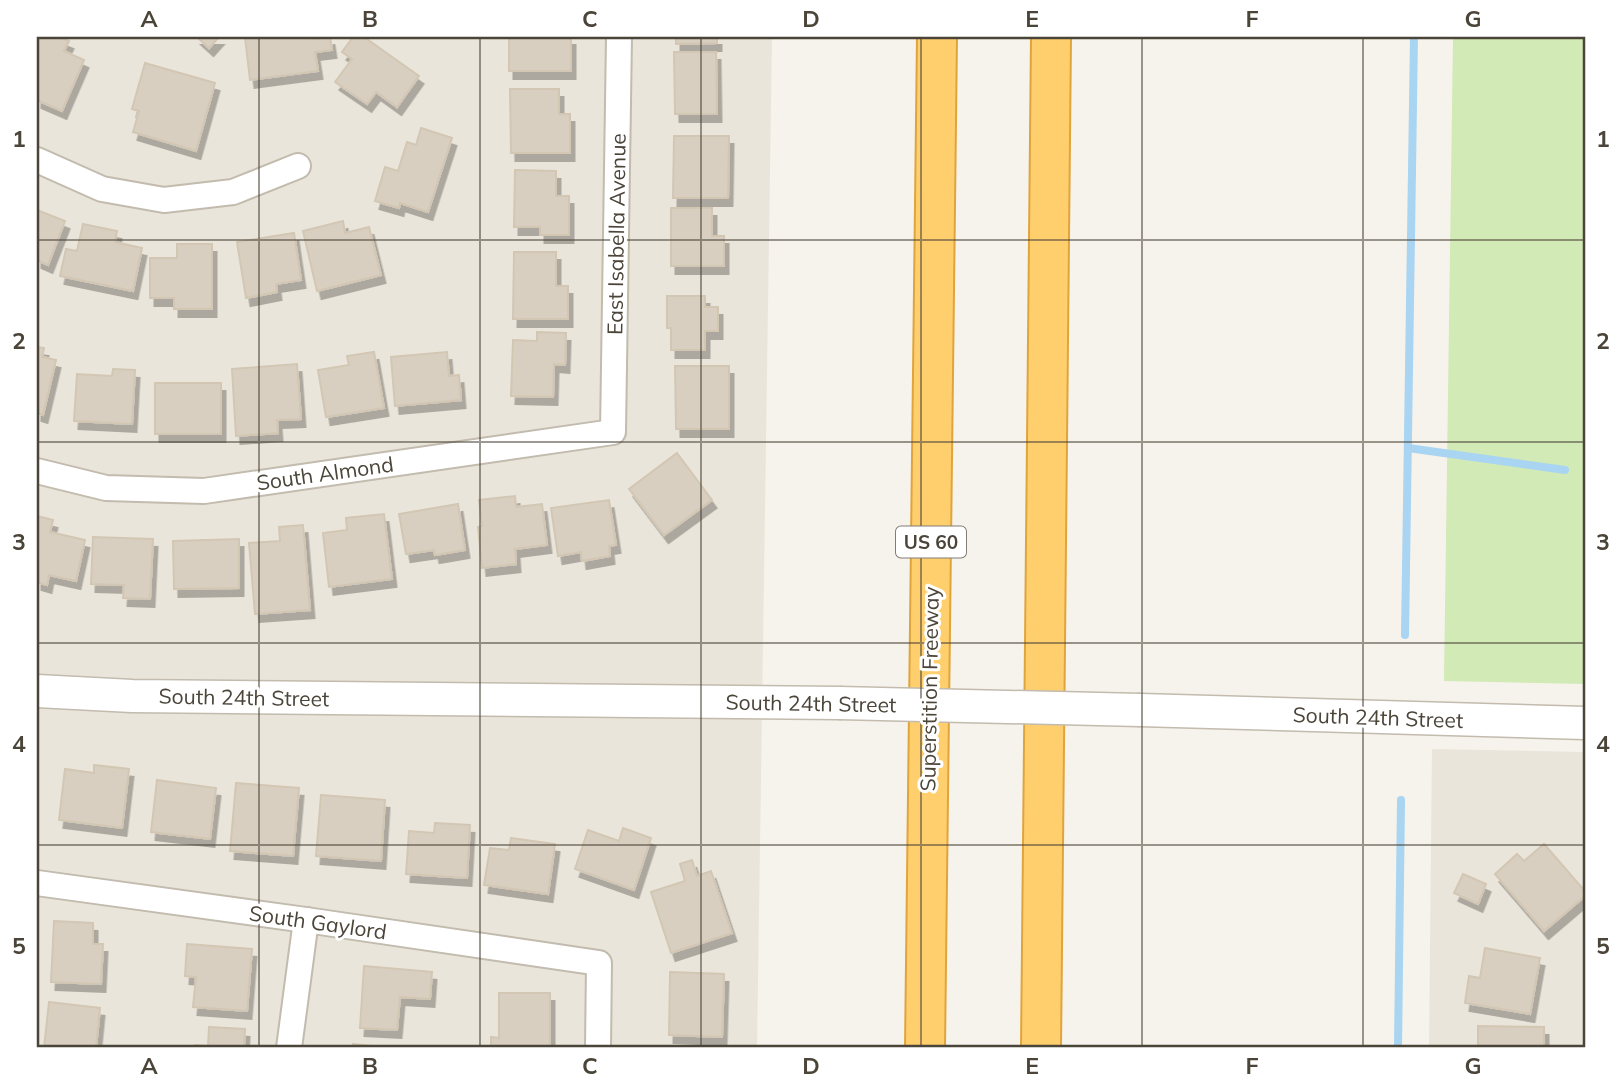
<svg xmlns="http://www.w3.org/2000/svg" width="1622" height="1085" font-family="Mulish,sans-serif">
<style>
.residential{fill:#eae5da}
.green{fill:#d2eab5}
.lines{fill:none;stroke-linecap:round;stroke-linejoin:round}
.stream{stroke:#a9d4f2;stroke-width:8}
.building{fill:#d8cfc1;stroke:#d3c7b4;stroke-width:2;filter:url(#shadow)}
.minor-casing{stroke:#c2bbae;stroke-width:28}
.tertiary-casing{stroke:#c2bbae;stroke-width:35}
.motorway-casing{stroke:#e0a43c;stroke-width:42}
.minor{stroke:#fff;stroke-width:24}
.tertiary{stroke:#fff;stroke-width:32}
.motorway{stroke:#ffcf6e;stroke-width:38}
.tertiary-bridge-casing{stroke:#c2bbae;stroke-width:35;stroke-linecap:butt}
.tertiary-bridge{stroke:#fff;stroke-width:32}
.grid{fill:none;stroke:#4b4439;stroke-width:2;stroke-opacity:0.55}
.labels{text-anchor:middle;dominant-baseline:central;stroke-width:6;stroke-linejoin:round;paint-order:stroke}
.shield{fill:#fff;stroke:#817c74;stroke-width:2}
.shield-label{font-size:19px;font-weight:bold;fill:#4b4439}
.street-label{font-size:21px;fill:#4b4439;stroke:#fff}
.neatline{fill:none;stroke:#4b4439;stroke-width:2.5}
.grid-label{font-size:23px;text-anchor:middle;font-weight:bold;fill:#4b4439}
</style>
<defs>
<filter id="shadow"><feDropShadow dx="4.5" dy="8" stdDeviation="0" flood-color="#0004"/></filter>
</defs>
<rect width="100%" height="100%" fill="#f6f3ec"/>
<!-- residential -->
<g class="residential">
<path d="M37,37H772L757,1048H37Z"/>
<path d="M1432,749L1585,752V1048H1429Z"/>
</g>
<!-- green -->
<path class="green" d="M1453,37H1585V684L1444,681Z"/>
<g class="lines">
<!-- stream -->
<g class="stream">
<path d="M1408,448L1565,470"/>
<path d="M1405,635L1414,37"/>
<path d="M1398,1048L1401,800"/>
</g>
</g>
<!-- building -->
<g class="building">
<path d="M38,37H59L69,41L64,51L84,60L62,111L37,100Z"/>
<path d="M197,37H219L209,48Z"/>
<path d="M245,37H311L312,39L330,37L332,50L315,52L318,71L250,80Z"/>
<path d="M353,37H364L419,76L397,107L376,92L367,104L335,82L352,59L342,52Z"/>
<rect x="509" y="37" width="62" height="34"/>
<path d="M676,37H717V43L676,44Z"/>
<path d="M674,52H716L717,114H675Z"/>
<path d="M145,63L215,83L196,151L133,132L139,111L132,109Z"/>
<path d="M510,89H559V114H570V153H511Z"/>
<path d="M421,128L452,138L428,212L400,203L399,208L375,201L385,167L398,171L407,142L416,145Z"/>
<path d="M674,136H729L728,198H673Z"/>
<path d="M515,170L556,171V196H569V235H540V227H514Z"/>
<path d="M671,208H712V236H724V266H671Z"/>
<path d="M37,210L65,221L48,265L37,260Z"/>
<path d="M343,221L345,233L369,227L381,275L317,291L303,231Z"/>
<path d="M83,224L117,231L115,242L142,248L133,291L60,276L66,249L77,251Z"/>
<path d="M294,233L301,280L276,284L277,292L246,298L237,242Z"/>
<path d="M177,244H212V309H174V298H150V258H177Z"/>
<path d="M514,252H556V286H568V319H513Z"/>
<path d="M667,296H705V307H718V331H705V350H671V328H667Z"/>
<path d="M537,332L566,333L565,365L554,364L553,397L511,396L513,340L537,341Z"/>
<path d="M37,347L44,348L42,357L56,360L43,415L37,413Z"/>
<path d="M374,352L384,408L326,417L318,370L349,365L347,356Z"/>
<path d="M447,352L449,376L459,375L461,400L395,406L391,357Z"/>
<path d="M297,364L301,419L277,420L278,433L236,436L232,369Z"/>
<path d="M675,366H729V429H676Z"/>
<path d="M113,369L135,370L132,424L74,421L77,374L112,376Z"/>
<rect x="155" y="383" width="66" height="51"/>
<path d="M677,453L712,500L664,535L629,489Z"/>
<path d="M515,496L516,507L542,504L547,545L515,549L516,564L482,568L478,527L482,526L479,500Z"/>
<path d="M609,500L616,545L609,546L610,556L582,561L581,552L558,556L551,508Z"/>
<path d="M458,504L465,550L435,555L434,550L406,554L399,514Z"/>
<path d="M384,514L392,579L329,587L323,533L347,530L346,518Z"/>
<path d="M37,516L53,520L50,532L85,540L76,581L49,575L47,585L37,582Z"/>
<path d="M303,525L310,610L255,614L249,543L280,541L279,527Z"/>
<path d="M93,537L153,539L150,599L123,598L124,585L91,584Z"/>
<path d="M239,539V588L174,589L173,541Z"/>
<path d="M94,765L129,769L122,828L59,820L65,769L94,773Z"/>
<path d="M157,780L216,788L210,839L151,832Z"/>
<path d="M236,783L299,788L293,856L230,851Z"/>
<path d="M321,795L385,800L381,861L316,856Z"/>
<path d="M435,823L470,825L467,878L406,874L409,831L434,833Z"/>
<path d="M623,828L651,838L634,890L575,869L588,830L619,841Z"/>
<path d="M511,838L555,844L548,894L484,885L490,848L509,850Z"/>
<path d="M1544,844L1585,891V896L1544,931L1495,874L1517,854L1524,861Z"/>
<path d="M692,860L697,876L711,871L732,933L671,953L651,892L685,881L680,864Z"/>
<path d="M1463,874L1486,884L1478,904L1454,893Z"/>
<path d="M54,921L93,923V944H103L101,984L51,982Z"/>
<path d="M187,944L252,949L247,1011L193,1007L196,977L185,976Z"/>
<path d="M1485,948L1540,958L1530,1014L1465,1003L1469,976L1480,978Z"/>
<path d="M364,966L432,972L430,999L400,997L397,1030L360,1028Z"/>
<path d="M670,972L724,974L722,1037L669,1035Z"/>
<path d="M499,993H550V1048H491V1037L499,1038Z"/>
<path d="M49,1002L100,1008L96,1048H44Z"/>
<path d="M1478,1026L1544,1027V1048H1478Z"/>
<path d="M209,1027L245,1029L244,1048H195V1045L208,1046Z"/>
<path d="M353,1044L390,1048H353Z"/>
</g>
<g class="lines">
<defs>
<g id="minor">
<path d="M37,160L102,189L164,200L233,192L298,166"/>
<path d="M37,471L106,488L204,491L613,432L619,37"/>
<path d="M37,883L306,920L599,963L598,1048"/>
<path d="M289,1048L306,920"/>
</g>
<g id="tertiary">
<path d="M37,691L132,696L839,703"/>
<path d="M1140,710L1585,723"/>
</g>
<g id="motorway">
<path d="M925,1048L937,37"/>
<path d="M1041,1048L1051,37"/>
</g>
</defs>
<!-- minor casing -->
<use href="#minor" class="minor-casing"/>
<!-- tertiary casing -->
<use href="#tertiary" class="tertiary-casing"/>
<!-- motorway casing -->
<use href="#motorway" class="motorway-casing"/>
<!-- minor -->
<use href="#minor" class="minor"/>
<!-- tertiary -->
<use href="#tertiary" class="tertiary"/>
<!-- motorway -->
<use href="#motorway" class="motorway"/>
<defs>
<path id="tertiary-bridge" d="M839,703L1140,710"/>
</defs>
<!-- tertiary-bridge casing -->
<use href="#tertiary-bridge" class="tertiary-bridge-casing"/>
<!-- tertiary-bridge -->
<use href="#tertiary-bridge" class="tertiary-bridge"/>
</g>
<!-- grid -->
<path class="grid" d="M259,37V1048M480,37V1048M701,37V1048M921,37V1048M1142,37V1048M1363,37V1048M37,240H1585M37,442H1585M37,643H1585M37,845H1585"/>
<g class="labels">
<!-- shield labels -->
<rect class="shield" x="896" y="526.5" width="70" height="31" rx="5"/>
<g class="shield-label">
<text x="931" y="542">US 60</text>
</g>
<!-- street labels -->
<g class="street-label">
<text transform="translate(616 234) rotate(-89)">East Isabella Avenue</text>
<text transform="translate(325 473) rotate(-8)">South Almond</text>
<text transform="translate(929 689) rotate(-89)">Superstition Freeway</text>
<text transform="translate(244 697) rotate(1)">South 24th Street</text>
<text transform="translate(811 703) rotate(1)">South 24th Street</text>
<text transform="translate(1378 717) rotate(2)">South 24th Street</text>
<text transform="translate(318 922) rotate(8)">South Gaylord</text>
</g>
</g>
<!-- border -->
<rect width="1622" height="1085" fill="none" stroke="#ffffff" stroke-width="77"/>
<rect x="38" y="38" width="1546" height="1008" class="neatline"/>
<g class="grid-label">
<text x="149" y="27">A</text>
<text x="370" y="27">B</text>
<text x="590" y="27">C</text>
<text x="811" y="27">D</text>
<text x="1032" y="27">E</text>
<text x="1252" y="27">F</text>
<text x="1473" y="27">G</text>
<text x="19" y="147">1</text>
<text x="1603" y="147">1</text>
<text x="19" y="349">2</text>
<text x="1603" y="349">2</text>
<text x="19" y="550">3</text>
<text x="1603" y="550">3</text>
<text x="19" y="752">4</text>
<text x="1603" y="752">4</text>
<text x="19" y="954">5</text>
<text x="1603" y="954">5</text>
<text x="149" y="1074">A</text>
<text x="370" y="1074">B</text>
<text x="590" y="1074">C</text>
<text x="811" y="1074">D</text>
<text x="1032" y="1074">E</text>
<text x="1252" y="1074">F</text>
<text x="1473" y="1074">G</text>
</g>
</svg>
